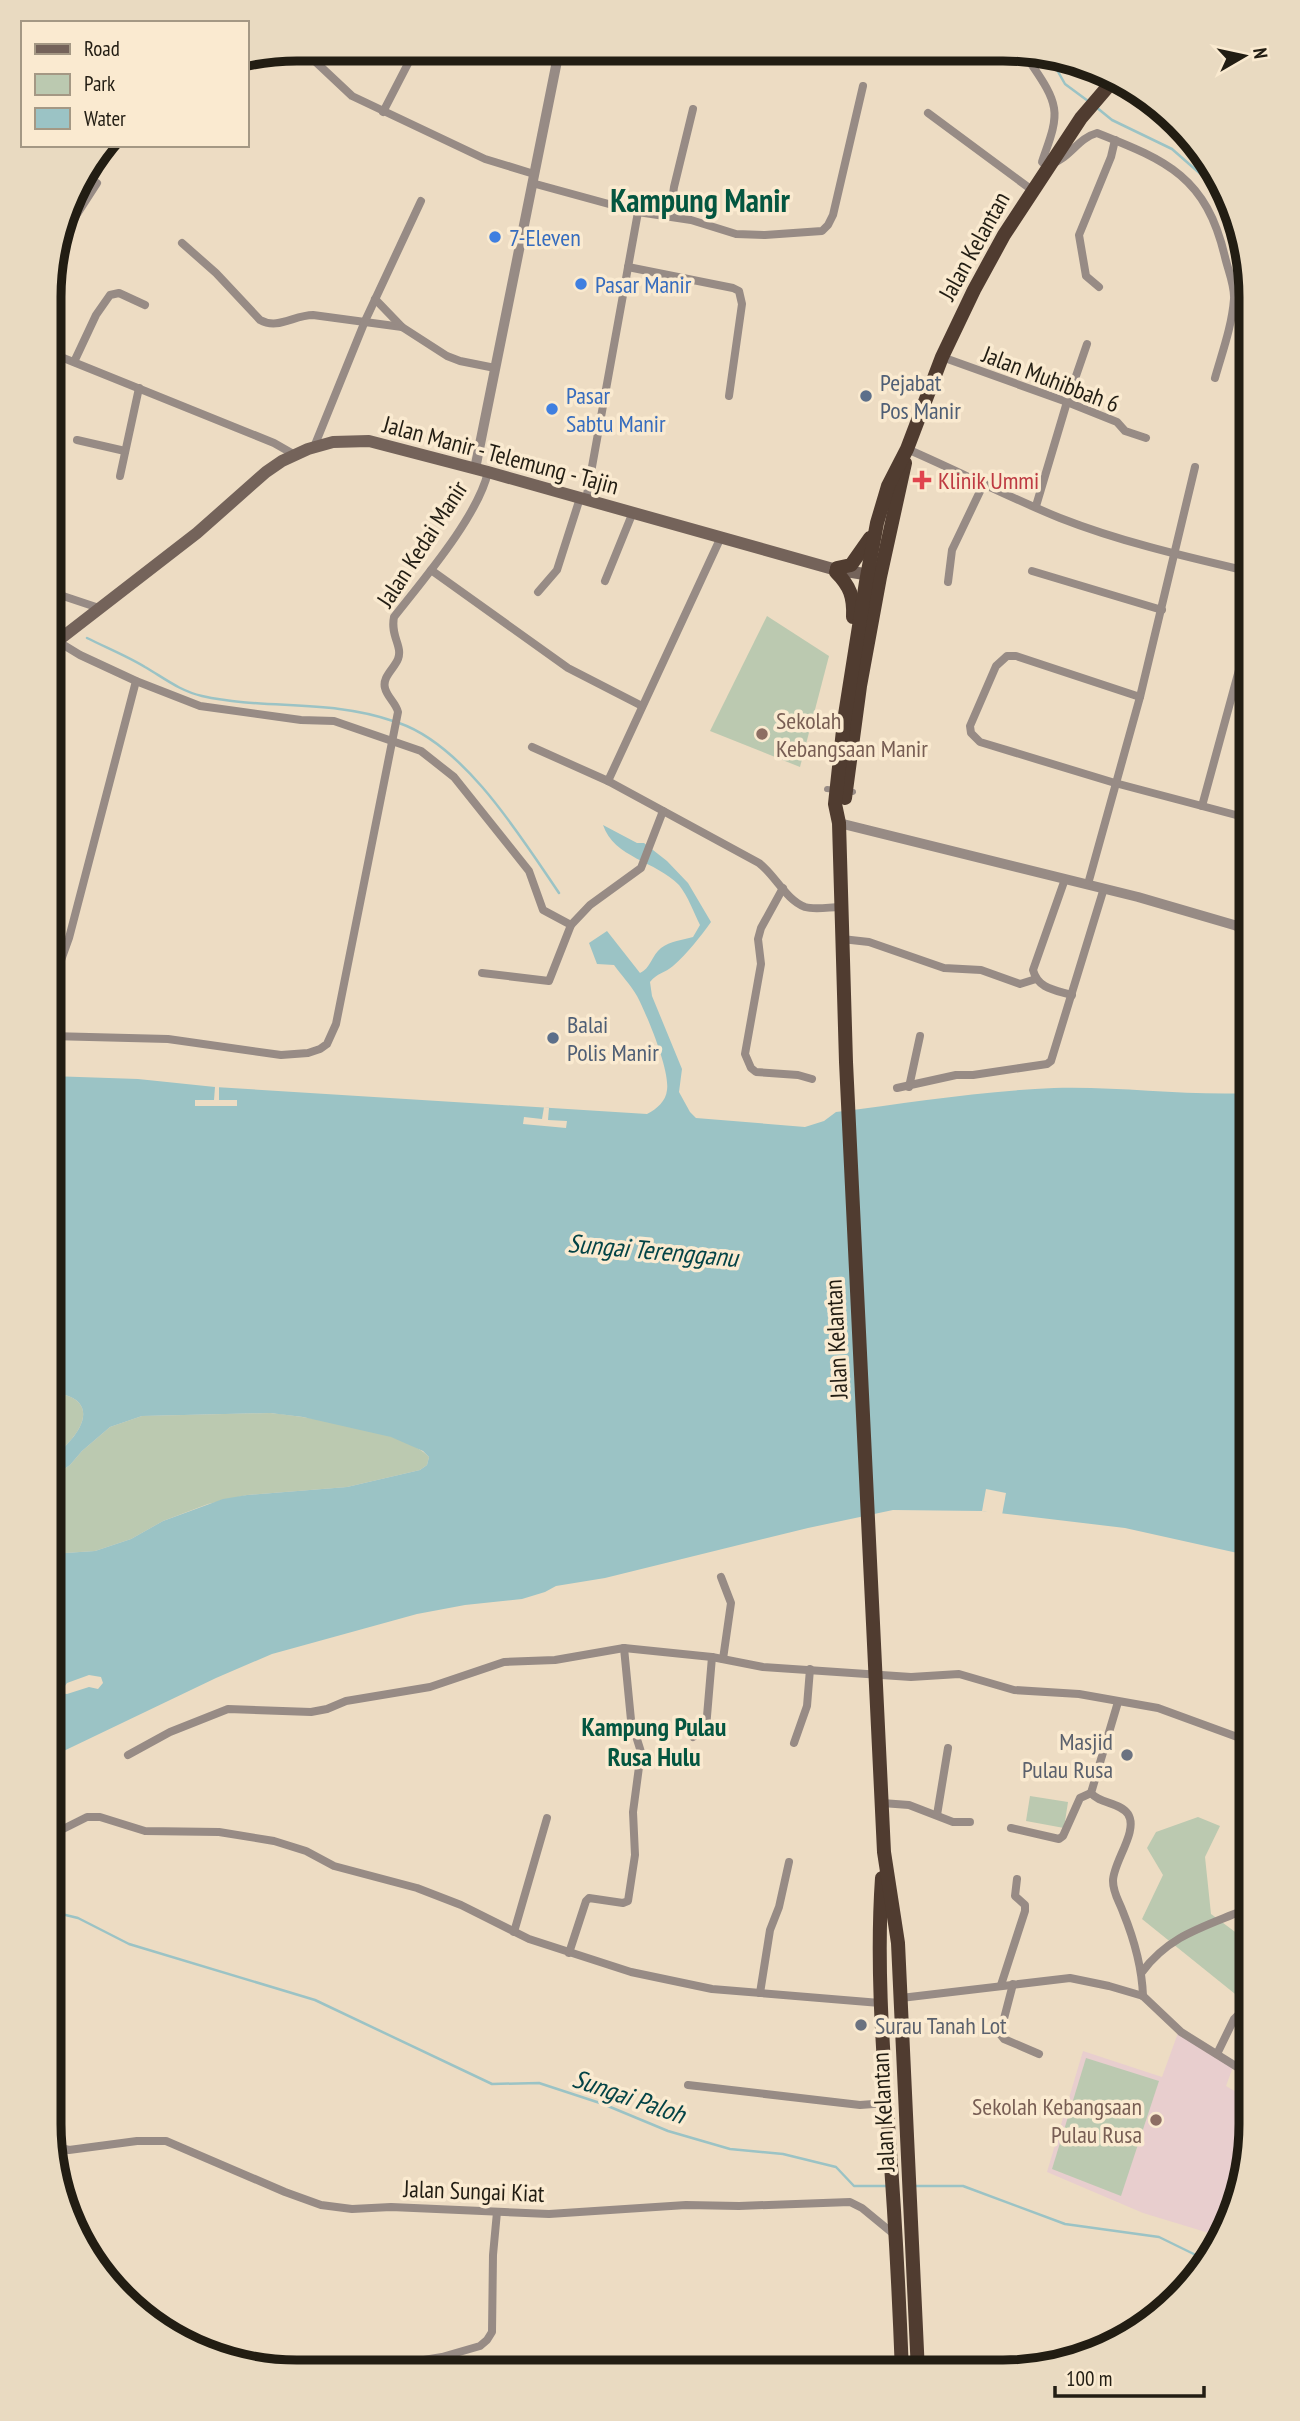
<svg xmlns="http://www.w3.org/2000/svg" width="1300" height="2421" font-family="'PT Sans Narrow',sans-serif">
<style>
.education{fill:#e8cece}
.green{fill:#bbc9b0}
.water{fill:#9bc3c5;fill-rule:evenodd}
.pier{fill:#eddcc3}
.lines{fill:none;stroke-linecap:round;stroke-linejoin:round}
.stream{stroke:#9bc3c5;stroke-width:2.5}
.pedestrian{stroke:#978b85;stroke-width:6}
.minor{stroke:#978b85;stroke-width:8}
.tertiary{stroke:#978b85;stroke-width:10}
.secondary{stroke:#74635a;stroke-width:12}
.trunk{stroke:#503c30;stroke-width:14}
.shop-dot{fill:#3f7fe0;stroke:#faead0;stroke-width:2.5}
.service-dot{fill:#5c6f8a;stroke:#faead0;stroke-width:2.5}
.health-dot{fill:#e0444e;stroke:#faead0;stroke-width:2.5}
.education-dot{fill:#8d6e63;stroke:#faead0;stroke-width:2.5}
.worship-dot{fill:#6b7280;stroke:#faead0;stroke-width:2.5}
.labels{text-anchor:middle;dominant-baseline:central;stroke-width:7;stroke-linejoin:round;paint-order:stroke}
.shop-label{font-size:24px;fill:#366cbe;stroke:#faead0;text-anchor:start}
.street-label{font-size:24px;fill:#221d13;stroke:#faead0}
.service-label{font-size:24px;fill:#4e5e75;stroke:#faead0;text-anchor:start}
.health-label{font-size:24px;fill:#be3a42;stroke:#faead0;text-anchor:start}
.education-label{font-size:24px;fill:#785e54;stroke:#faead0;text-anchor:start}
.worship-label{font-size:24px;fill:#5b616d;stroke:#faead0;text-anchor:end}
.water-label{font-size:26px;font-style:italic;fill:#034346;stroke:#faead0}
.neighbourhood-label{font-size:26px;font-weight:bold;fill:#045640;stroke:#faead0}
.district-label{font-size:32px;font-weight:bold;fill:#045640;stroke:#faead0}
.rim{fill:none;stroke:#221d13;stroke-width:9}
</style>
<rect width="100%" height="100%" fill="#eddcc3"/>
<!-- education -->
<path class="education" d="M1178,2033L1233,2067L1226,2086L1250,2100V2141L1233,2215L1222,2237L1143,2213L1047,2172L1083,2051L1162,2077Z"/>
<!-- green -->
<g class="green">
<path d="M767,616L829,656L800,767L710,731Z"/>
<path d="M50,1389C58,1393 69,1395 76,1400C98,1418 64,1449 50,1460Z"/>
<path d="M270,1413C308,1417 404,1430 429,1457L427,1465L420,1470L347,1487L247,1495L208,1504L163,1521L131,1539L95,1551L50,1554V1479L70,1465L82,1451L110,1427L142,1416Z"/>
<path d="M1030,1796L1068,1802L1064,1828L1026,1821Z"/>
<path d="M1198,1817L1220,1826L1205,1857L1211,1914L1250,1943V2006L1142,1919L1163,1875L1147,1848L1156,1832Z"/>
<path d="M1086,2058L1159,2081L1121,2196L1052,2169Z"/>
</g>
<!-- water -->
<path class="water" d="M603,825L637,843H644L667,861L688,883L711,922C700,937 688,953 673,966C665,973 657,973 650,982L652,996L682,1069L679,1092L690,1112L696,1118L805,1127L824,1121L836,1112C908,1103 981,1091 1054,1088C1119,1086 1185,1096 1251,1093V1556L1125,1528L982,1511L893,1510L808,1528L605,1578L556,1586L545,1592L522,1599L465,1605L417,1614L272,1654L216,1678L49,1758V1681L60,1675L64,1668L60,1664L50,1665V1554L95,1551L131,1539L163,1521L223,1499L247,1495L347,1487L420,1470L427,1465L429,1457L423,1451L391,1437L303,1417L270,1413L142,1416L110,1427L82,1451L70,1465L50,1479V1460C64,1449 98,1418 76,1400C69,1395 58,1393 50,1389V1076L138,1079L215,1087L647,1114C657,1109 666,1101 667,1090C670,1070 647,1015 637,996C631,985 621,975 614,965L597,964L589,943L607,931L640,973C650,969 652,955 661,948C670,941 683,940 693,937L700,925C694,913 688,896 679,885C656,861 614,858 603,825ZM89,1675L101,1677L103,1683L98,1689L89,1687L67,1694L60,1693L67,1683Z"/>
<!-- pier -->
<g class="pier">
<path d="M215,1087H219V1100H237V1106H195V1100H214Z"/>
<path d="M544,1107L549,1108L548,1120L567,1121L566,1128L523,1124L524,1117L542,1119Z"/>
<path d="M986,1489L1006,1493L1002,1515L982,1511Z"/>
</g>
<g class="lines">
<!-- stream -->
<g class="stream">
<path d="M1048,54L1065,84L1088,101"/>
<path d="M1096,107L1112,120L1172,149L1212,184L1236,226L1246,269"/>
<path d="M51,614L59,617"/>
<path d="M87,638C107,648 127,656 145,667C164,678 180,691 202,696C265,710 331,699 393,721"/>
<path d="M399,723C465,746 521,837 559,893"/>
<path d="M49,1911L78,1918L129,1944L315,2000L492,2084L539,2083L603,2104L668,2131L730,2149L783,2154L836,2167L854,2186H887"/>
<path d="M915,2186H963L1065,2224L1159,2237L1208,2261"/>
</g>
<!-- pedestrian -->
<path class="pedestrian" d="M827,789L853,792"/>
<!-- minor -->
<g class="minor">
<path d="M302,49L352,96L485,159L534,174"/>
<path d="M545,51L559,52"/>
<path d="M495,54L498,50"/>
<path d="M1025,54C1034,70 1051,89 1054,108C1057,125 1047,146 1042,162L1047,167"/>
<path d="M1123,89L1136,102L1184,136"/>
<path d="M383,112L415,50"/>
<path d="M928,113L1032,190"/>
<path d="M1051,164C1070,158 1078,138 1097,133C1168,161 1206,177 1225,257C1228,270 1235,286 1234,299C1232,326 1222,353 1215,378"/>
<path d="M532,183L638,212L691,220L736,234L765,235L822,231L828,225L833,215L863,86"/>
<path d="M670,216L674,187L693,109"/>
<path d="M182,243L216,273L260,320C278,330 294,315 313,315L402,327L447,356L460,361L495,368"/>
<path d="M57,245L97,183"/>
<path d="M628,267L733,288L739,291L742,304L729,396"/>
<path d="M1099,287L1086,276L1079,235L1111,157L1115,140"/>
<path d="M375,299L402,327"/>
<path d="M51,353L274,443L295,455"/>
<path d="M942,357L1067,402L1117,422L1125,431L1146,438"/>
<path d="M74,362L96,315L110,295L119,293L145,305"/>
<path d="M1245,413L1251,435"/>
<path d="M77,440L125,451"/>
<path d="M314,447L365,321L421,201"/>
<path d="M907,449C958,471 1008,497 1060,518C1121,542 1187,557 1251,572"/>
<path d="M120,476L139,388"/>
<path d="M586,500L638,212"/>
<path d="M1036,506L1067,402L1087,344"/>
<path d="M431,570L568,668L642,706"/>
<path d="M1032,571L1162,610"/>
<path d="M605,581L633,512"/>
<path d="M948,582L952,550L984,483"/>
<path d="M51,592L99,608"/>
<path d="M538,592L557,570L580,498"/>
<path d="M57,641L80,655L136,681L200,706L301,720L334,721L421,751L454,777L529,871L543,910L571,925"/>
<path d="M1140,697L1016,656H1007L996,666L970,726L971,733L980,742L1115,783L1202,806L1251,626"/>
<path d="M532,747L608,781L759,863C775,875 786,900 805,907C815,910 830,907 840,907"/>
<path d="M608,781L721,537"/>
<path d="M1202,806L1251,819"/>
<path d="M1065,879L1033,970C1038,989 1055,990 1072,995"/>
<path d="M1088,884L1140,697L1195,467"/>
<path d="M783,888L761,928L758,939L761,964L745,1054L751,1068L756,1072L798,1075L812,1079"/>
<path d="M842,939L869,942L944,968L981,970L1020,984L1036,979"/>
<path d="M482,973L549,981L571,925L590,905L641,868L663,811"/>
<path d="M50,991L69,938L136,681"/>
<path d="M50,1036L168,1039L281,1055L308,1053L320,1049L327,1044L336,1024L398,712C396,703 387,697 385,688C382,677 394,669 398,659C403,646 390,636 394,617C423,580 478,516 488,472"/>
<path d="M909,1087L920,1036"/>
<path d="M897,1088L956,1075H973L1047,1064L1051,1061L1104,888"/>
<path d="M721,1577L731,1603L723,1659"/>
<path d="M1118,1702L1091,1793C1100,1804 1120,1802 1128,1814C1139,1831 1113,1862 1113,1881C1113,1893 1119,1901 1123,1912C1134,1939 1142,1967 1143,1996"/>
<path d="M693,1737L706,1728L712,1657"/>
<path d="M794,1743L807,1706L810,1669"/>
<path d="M128,1755L170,1732L228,1709L311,1712L327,1709L346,1701L430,1687L504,1662L555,1660L624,1648L712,1657L763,1667L911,1677L959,1674L1014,1690L1079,1694L1158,1708L1251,1742"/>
<path d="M882,1803L909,1805L953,1822H970"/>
<path d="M937,1815L948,1748"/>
<path d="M1011,1828L1059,1839L1063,1836L1080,1798L1091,1793"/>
<path d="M49,1836L87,1817H100L145,1831L219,1832L274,1841L306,1851L334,1866L417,1888L461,1905L529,1939L631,1972L712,1989L880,2003"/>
<path d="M514,1932L547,1818"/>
<path d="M569,1953L586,1901L589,1898L623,1903L628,1901L635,1855L633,1812L641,1752L631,1720L624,1648"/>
<path d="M1142,1972C1168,1937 1200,1928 1239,1912"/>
<path d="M1013,1984L1000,2034L1004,2039L1039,2054"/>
<path d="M1001,1985L1025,1911V1905L1015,1896L1017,1879"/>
<path d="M760,1993L770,1930L779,1907L789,1862"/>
<path d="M901,1998L1070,1978L1109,1986L1143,1996L1181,2032L1250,2075"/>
<path d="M1217,2054L1234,2019L1250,2003"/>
<path d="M688,2085L860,2105L887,2103"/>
<path d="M53,2146L69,2150L137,2141H166L285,2192L321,2205L352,2209L391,2207L549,2214L686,2205L739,2206L850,2202L862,2208L896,2236"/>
<path d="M363,2370L442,2357L480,2346L487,2340L492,2332L493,2255L497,2212"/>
</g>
<!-- tertiary -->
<g class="tertiary">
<path d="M475,469L559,51"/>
<path d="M839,823L1138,897L1234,925L1251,932"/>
</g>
<!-- secondary -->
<path class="secondary" d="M51,646L197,533L266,472L282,461L308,449L333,442L369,441L488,472L833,569L877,576"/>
<!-- trunk -->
<g class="trunk">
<path d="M837,568L851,565L870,538"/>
<path d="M836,572C850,586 854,597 853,617"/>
<path d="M845,798L860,686L880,577L905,463"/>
<path d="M882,1878C876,1965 883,2051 889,2138C895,2216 899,2294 902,2372"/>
<path d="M918,2372L898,1943L884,1852L846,1062L839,823L835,804L844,721L866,582L877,523L888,486L907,449L942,357L974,290L1004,235L1081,118L1111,83"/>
</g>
</g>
<!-- markers -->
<g class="shop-dot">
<circle cx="495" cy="237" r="7"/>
<circle cx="581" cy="284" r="7"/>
<circle cx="552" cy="409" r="7"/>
</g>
<g class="service-dot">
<circle cx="866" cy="396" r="7"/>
<circle cx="553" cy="1038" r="7"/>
</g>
<path class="health-dot" d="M918.5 469.5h7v7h7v7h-7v7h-7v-7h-7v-7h7z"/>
<g class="education-dot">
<circle cx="762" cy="734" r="7"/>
<circle cx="1156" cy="2120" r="7"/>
</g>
<g class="worship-dot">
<circle cx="1127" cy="1755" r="7"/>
<circle cx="861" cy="2025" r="7"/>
</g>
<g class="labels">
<!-- shop labels -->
<g class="shop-label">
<text x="509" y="237">7-Eleven</text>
<text x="595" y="284">Pasar Manir</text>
<text x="566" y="395">Pasar<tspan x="566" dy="28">Sabtu Manir</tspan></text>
</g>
<!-- street labels -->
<g class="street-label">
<text transform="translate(974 246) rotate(-61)">Jalan Kelantan</text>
<text transform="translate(1051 379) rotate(21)">Jalan Muhibbah 6</text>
<text transform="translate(501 455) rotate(15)">Jalan Manir - Telemung - Tajin</text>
<text transform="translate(422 544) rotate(-57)">Jalan Kedai Manir</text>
<text transform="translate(836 1339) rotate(-93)">Jalan Kelantan</text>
<text transform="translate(883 2112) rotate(-93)">Jalan Kelantan</text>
<text transform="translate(474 2191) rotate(2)">Jalan Sungai Kiat</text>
</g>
<!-- service labels -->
<g class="service-label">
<text x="880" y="382">Pejabat<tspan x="880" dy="28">Pos Manir</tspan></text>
<text x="567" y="1024">Balai<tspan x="567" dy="28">Polis Manir</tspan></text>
</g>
<!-- health labels -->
<g class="health-label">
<text x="938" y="480">Klinik Ummi</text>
</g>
<!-- education labels -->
<g class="education-label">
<text x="776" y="720">Sekolah<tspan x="776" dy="28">Kebangsaan Manir</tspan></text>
<text x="1142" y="2106" text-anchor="end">Sekolah Kebangsaan<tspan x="1142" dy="28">Pulau Rusa</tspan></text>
</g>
<!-- worship labels -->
<g class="worship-label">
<text x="1113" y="1741">Masjid<tspan x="1113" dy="28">Pulau Rusa</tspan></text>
<text x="875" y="2025" text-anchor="start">Surau Tanah Lot</text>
</g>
<!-- water labels -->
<g class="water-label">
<text transform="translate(653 1250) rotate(5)">Sungai Terengganu</text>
<text transform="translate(629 2096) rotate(19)">Sungai Paloh</text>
</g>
<!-- neighbourhood labels -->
<g class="neighbourhood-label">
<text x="654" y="1726">Kampung Pulau<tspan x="654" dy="30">Rusa Hulu</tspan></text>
</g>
<!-- district labels -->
<g class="district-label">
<text x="700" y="200">Kampung Manir</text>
</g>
</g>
<!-- crop -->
<path d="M0 0H1300V2421H0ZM297 61H1003A236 236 0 0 1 1239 297V2124A236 236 0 0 1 1003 2360H297A236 236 0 0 1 61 2124V297A236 236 0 0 1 297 61Z" fill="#e9dac1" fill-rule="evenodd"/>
<path class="rim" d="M297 61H1003A236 236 0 0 1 1239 297V2124A236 236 0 0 1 1003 2360H297A236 236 0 0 1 61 2124V297A236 236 0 0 1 297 61Z"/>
<!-- legend -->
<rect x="21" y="21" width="228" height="126" fill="#faead0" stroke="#a49884" stroke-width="2"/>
<rect x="35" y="44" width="35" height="10" fill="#74635a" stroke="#a49884" stroke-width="2"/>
<text x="84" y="56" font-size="21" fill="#221d13">Road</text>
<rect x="35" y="74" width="35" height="21" fill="#bbc9b0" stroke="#a49884" stroke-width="2"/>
<text x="84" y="91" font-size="21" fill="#221d13">Park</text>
<rect x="35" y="108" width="35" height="21" fill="#9bc3c5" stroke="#a49884" stroke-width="2"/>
<text x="84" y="126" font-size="21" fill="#221d13">Water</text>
<!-- north arrow -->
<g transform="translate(1244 56) rotate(81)" stroke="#faead0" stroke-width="5" paint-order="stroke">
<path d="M0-5L12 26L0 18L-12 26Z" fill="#221d13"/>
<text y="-10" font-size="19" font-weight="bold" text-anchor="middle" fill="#221d13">N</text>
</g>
<!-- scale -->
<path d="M1055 2386v10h149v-10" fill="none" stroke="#221d13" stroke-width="3.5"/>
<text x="1066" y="2386" font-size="21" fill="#221d13" stroke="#faead0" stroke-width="5" paint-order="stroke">100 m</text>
</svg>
